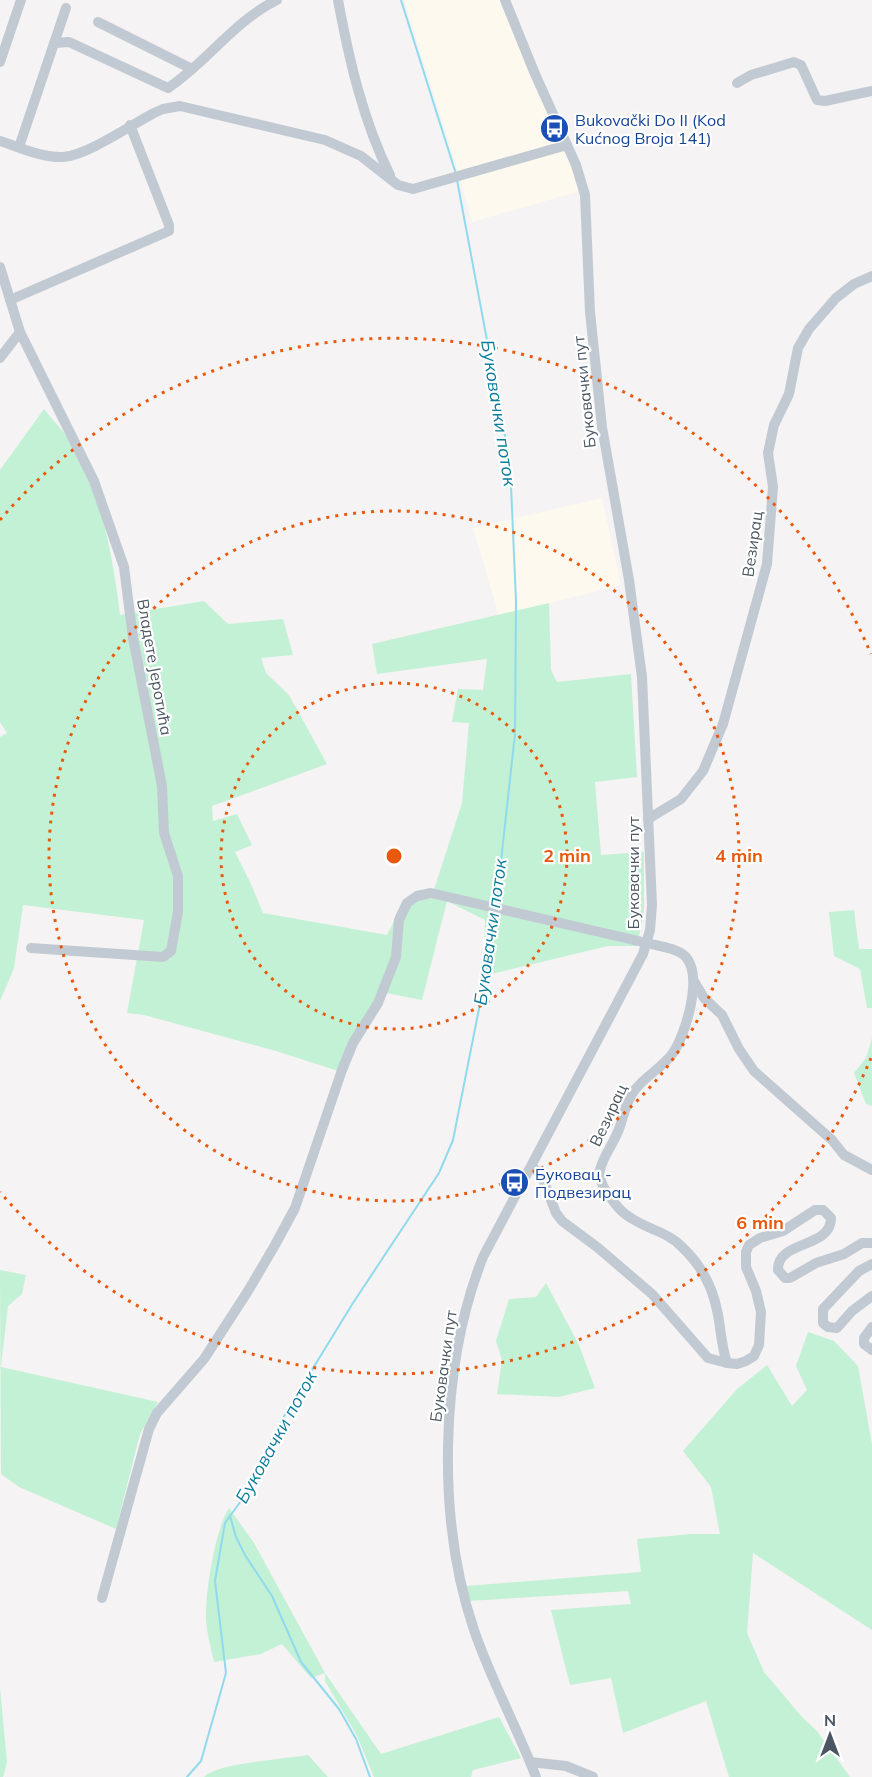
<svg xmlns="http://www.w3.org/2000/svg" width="872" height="1777" font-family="Mulish,sans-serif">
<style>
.commercial{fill:#fdf9ef}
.green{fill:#c3f1d5}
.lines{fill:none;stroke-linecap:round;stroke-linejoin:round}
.stream{stroke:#90daee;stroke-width:2}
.minor{stroke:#c1cad2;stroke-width:10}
.ring{fill:none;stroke:#e8590c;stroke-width:3;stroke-dasharray:3 6}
.labels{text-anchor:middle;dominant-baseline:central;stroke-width:4.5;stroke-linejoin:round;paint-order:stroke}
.transit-label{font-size:16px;fill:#164399;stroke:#fff;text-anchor:start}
.street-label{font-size:16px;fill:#4a5661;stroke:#fff}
.water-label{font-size:18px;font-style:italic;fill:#0c7c9b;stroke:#fff}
.centre{fill:#e8590c;stroke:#fff;stroke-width:3}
.ring-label{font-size:18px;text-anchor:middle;font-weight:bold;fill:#e8590c;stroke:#fff;stroke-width:4.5;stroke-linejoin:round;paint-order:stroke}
</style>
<rect width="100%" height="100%" fill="#f5f3f3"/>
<!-- commercial -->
<g class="commercial">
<path d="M404,0H501L562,141L458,171Z"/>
<path d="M564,149L580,191L472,222L460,178Z"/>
<path d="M602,498L621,585L499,616L473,528Z"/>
</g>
<!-- green -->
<g class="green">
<path d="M44,409C56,424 72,440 81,457C103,504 114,564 120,615L204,601L228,624L283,619L293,655L261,658L266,673L289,695L327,764L212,806L213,821L237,814L252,845L235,852L250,882L263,913L387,935L397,915L417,897L431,899L462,803L469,723L452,722L458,689L483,690L487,659L377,674L372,644L549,603L551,670L557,682L631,674L637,777L595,782L601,855L644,852V912L637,946H608L483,976L485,920L447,901L422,1000L381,992L338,1071L276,1051L144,1015L127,1013L144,920L23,905L14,968L0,1001V737L7,733L0,722V470Z"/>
<path d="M854,910L859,949H872V1008H867L860,969L834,956L829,912Z"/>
<path d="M872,1038V1106L866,1104L854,1073L866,1058Z"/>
<path d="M0,1270L26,1275L22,1294L8,1306L1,1367L158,1402L140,1434L116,1529L19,1487L1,1474Z"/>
<path d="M546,1283L579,1345L595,1388L559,1397L497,1394L502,1360L496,1341L509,1299L536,1297Z"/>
<path d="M808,1332L834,1341L858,1366L872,1444V1630L753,1553L747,1633L764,1672L802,1717L817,1731L850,1777H729L706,1701L623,1733L611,1678L570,1685L551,1610L631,1604L628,1591L468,1601L467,1586L641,1572L637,1539L691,1534H720L711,1487L683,1451L737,1389L767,1365L792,1406L807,1390L796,1366Z"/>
<path d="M229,1508L254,1543L325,1673L381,1754L499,1717L521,1758L473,1770L471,1777H374L357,1736L325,1681V1673L311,1678L282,1644L261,1654L214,1662C211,1648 207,1634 206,1620C205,1593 215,1530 229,1508Z"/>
<path d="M0,1688L7,1762L3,1777H0Z"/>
<path d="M308,1755L328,1777H204C217,1763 286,1759 308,1755Z"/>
</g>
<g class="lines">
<!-- stream -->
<g class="stream">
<path d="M401,0L456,174"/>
<path d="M457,180L510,463L516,601L515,734L496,906"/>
<path d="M187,1777L201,1761L226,1673L215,1581L225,1523L230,1516"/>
<path d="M370,1777L356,1739L339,1709L301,1662L272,1596L245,1555L236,1537L230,1516L252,1486L267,1447L291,1404L353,1303L439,1173L453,1140L492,943L495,911"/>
</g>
<!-- minor -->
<g class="minor">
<path d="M338,0C349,59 363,121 390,175"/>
<path d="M505,0L535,74L576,165L585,195L590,312L602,427L629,580L642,677L652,905L650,930L643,954L483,1257C440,1366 436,1518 474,1630C491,1680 517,1727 536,1777"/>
<path d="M98,22L192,69"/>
<path d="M54,43L69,42L168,88C207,62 234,21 277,0"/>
<path d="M0,62L21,0"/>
<path d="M737,83L751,75L794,62L801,65L817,100L825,101L872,91"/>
<path d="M0,141C19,147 42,158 63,157C88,155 131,125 154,113L163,109L180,106L325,140L361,156L398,185L413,189L567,145"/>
<path d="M19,147L66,8"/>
<path d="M0,267L20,332L94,481L124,567L133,638L162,786L164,833L178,876V912L171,951L163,957L31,948"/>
<path d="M10,300L169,231V225L130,125"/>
<path d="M0,358L20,332"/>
<path d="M648,819L681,799L703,771L723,724L767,564L773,487L768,453L774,425L789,394L798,348L809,329L836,298L854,284L872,276"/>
<path d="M694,981L704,998L722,1015L739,1049L754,1071L832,1140L844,1155L872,1170"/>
<path d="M532,1167L541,1174L556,1213L562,1221L597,1247L652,1294L708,1358L727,1363L737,1364L746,1361L754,1356L759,1345L761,1312L756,1291L746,1267V1252L749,1245L760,1238L783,1231L815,1210H823L831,1218C831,1249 777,1240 778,1270L785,1278H790L816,1263L844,1254L862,1243H872"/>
<path d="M872,1264L859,1271L823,1309V1323L828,1327L837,1328L852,1311L872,1296"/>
<path d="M872,1327L864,1338V1344L872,1350"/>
<path d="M102,1598L149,1429L157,1413L204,1359L248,1291L275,1245L295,1208L342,1070L353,1043L378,1003L396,957L399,920L407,903L417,896L431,893L647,943C659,946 677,948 686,957C703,977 686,1033 673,1053C662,1068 645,1076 634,1091C625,1103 624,1116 619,1129C614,1143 603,1156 600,1170C599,1178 602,1185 606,1191C613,1201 620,1212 631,1218C647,1229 668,1232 682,1247C700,1264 712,1285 717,1310C721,1328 721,1345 727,1363"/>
<path d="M530,1762L566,1766L593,1777"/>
</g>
</g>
<!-- distance rings -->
<g class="ring">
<circle cx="394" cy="856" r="173"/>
<circle cx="394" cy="856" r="345"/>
<path d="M871 1058A518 518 0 0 1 0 1192M0 520A518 518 0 0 1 871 654"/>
</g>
<!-- icons -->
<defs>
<symbol id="bus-disc" viewBox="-11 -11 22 22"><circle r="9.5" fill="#1a4fb4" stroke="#fff"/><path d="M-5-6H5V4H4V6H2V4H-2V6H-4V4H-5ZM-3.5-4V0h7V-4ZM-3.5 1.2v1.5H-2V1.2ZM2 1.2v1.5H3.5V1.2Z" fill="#fff"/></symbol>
</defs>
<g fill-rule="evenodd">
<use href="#bus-disc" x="538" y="112" width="33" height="33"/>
<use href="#bus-disc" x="498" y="1166" width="33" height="33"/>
</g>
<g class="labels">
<!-- transit labels -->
<g class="transit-label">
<text x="575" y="120">Bukovački Do II (Kod<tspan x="575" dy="18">Kućnog Broja 141)</tspan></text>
<text x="535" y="1174">Буковац -<tspan x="535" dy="18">Подвезирац</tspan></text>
</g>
<!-- street labels -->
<g class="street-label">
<text transform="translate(584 392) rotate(-96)">Буковачки пут</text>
<text transform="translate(752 544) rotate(-82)">Везирац</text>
<text transform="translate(155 667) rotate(80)">Владете Јеротића</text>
<text transform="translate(633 873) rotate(-90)">Буковачки пут</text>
<text transform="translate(608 1115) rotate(-65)">Везирац</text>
<text transform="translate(443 1366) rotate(-82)">Буковачки пут</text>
</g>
<!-- water labels -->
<g class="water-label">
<text transform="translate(499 413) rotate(81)">Буковачки поток</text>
<text transform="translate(490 932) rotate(-82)">Буковачки поток</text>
<text transform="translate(276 1437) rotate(-61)">Буковачки поток</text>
</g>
</g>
<circle cx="394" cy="856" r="9" class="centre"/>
<g class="ring-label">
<text x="567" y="862">2 min</text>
<text x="739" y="862">4 min</text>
<text x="760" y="1229">6 min</text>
</g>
<!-- north arrow -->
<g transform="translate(830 1735)" stroke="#ffffff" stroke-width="4.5" paint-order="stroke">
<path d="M0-4.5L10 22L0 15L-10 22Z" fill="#4a5661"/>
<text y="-9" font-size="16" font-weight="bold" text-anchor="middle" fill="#4a5661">N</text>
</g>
</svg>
